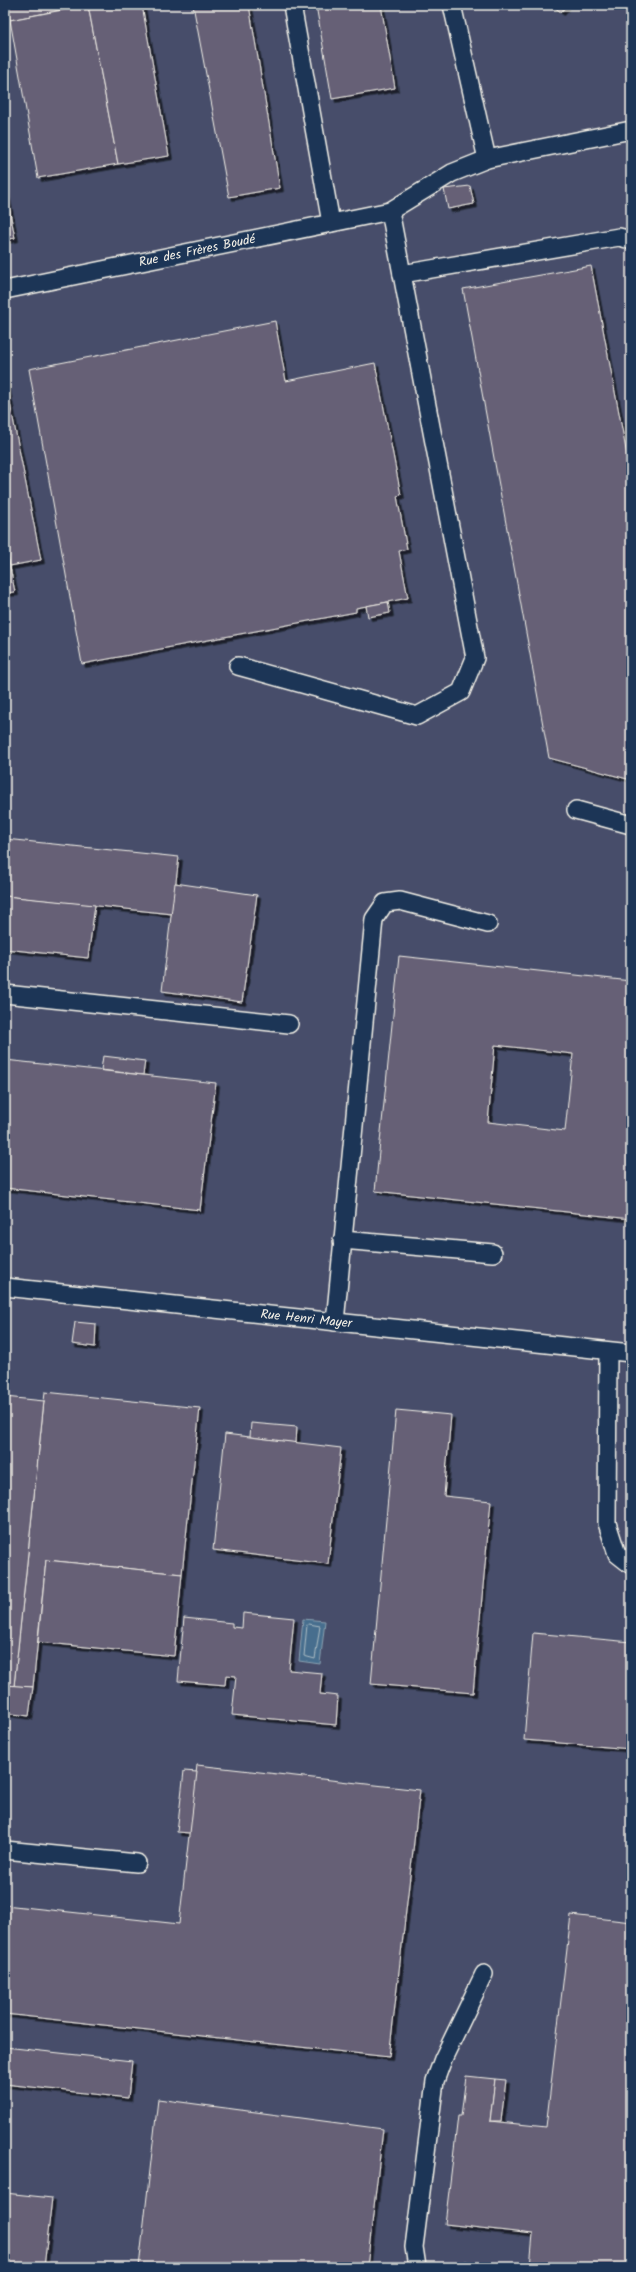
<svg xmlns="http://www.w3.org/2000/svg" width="636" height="2272" font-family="Kalam,sans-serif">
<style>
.built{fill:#464e6a}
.water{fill:#466e8e;stroke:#8ca2b2}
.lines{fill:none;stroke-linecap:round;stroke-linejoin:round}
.shore{stroke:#aebdc4;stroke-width:1}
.building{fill:#666076;stroke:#f4f1e8;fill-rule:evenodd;filter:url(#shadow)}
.lane-casing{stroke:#f4f1e8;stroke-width:20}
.lane{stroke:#1d3557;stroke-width:17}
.labels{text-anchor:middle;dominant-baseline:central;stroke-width:3.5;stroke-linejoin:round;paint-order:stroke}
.street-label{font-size:13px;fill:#f4f1e8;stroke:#1d3557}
</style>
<defs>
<filter id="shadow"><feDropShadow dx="3.5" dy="3.5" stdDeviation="0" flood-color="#0009"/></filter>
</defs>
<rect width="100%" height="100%" fill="#334260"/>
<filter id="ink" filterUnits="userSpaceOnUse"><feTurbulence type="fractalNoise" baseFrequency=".025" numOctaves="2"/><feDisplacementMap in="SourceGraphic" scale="8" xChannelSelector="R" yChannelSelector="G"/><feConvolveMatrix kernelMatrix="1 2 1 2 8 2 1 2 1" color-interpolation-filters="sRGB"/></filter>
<g filter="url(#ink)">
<!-- built -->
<rect class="built" x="5" y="5" width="626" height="2262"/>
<!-- water -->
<path class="water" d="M303,1619L325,1621L320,1664L299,1661Z"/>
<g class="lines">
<!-- shore -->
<path class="shore" d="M309,1624L320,1626L315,1659L304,1656L307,1625Z"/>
</g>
<!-- building -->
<g class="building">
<path d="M7,5H86L10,20Z"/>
<path d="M88,5L118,164L38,178L10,20Z"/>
<path d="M88,5H142L169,156L118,164Z"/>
<path d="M193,5H249L280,188L229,197Z"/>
<path d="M316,5H381L395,88L332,99Z"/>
<path d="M551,5H567L561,12Z"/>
<path d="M470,186L474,204L448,209L444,189Z"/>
<path d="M5,187L15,238L5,240Z"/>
<path d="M591,266L631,476V780L549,758L463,289Z"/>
<path d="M275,321L286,381L375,363L401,495L397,496L407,549L399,551L408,598L356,608V612L82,664L29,369Z"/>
<path d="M5,378L41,560L10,566L5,542Z"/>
<path d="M5,542L15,592L5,593Z"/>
<path d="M388,602L390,613L368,617L366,606Z"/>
<path d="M5,839L179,857L172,914L5,896Z"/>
<path d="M175,883L257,895L242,1002L162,991Z"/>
<path d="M5,896L95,905L88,958L5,949Z"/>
<path d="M399,956L631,981V1219L375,1191ZM495,1045L573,1054L565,1131L488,1122Z"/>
<path d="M103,1056L145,1061L143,1075L101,1070Z"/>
<path d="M5,1060L216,1083L200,1210L5,1188Z"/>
<path d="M75,1322L96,1324L95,1347L72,1344Z"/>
<path d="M45,1392L200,1408L182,1574L46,1560L33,1687L14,1686Z"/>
<path d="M5,1397L44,1401L14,1686L5,1685Z"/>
<path d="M396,1410L451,1415L444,1496L491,1501L473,1693L371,1684Z"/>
<path d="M251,1423L297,1427L296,1443L250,1437Z"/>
<path d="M225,1434L341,1448L328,1564L213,1550Z"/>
<path d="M46,1560L182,1574L174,1656L38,1642Z"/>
<path d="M243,1613L294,1618L289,1670L322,1673L320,1694L338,1696L336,1725L232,1715L236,1676L226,1675L225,1685L178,1681L184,1618L232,1623V1627L242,1628Z"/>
<path d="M533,1633L631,1642V1749L524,1740Z"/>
<path d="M5,1685L33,1687L29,1716L5,1713Z"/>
<path d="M197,1765L420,1790L389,2057L5,2014V1905L179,1924Z"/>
<path d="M184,1771L197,1772L190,1833L177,1832Z"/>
<path d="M571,1915L631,1922V2267H530L533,2234L445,2224L458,2116H461L466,2076L495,2079L490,2121L546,2127Z"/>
<path d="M5,2047L132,2061L128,2098L5,2084Z"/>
<path d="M495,2079L506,2080L501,2121H490Z"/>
<path d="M158,2099L383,2129L367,2267H139Z"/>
<path d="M5,2193L52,2198L44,2267H5Z"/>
<path d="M464,2261L520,2267H463Z"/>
</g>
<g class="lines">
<defs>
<g id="lane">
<path d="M292,5L331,223"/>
<path d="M452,5L487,159"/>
<path d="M402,274L619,237L631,240"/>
<path id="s1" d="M5,290L390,211L452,173L487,159L631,130"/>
<path d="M238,666L417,716L461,692L475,658L390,211"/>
<path d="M576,810L631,825"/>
<path d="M5,994L289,1024"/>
<path d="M342,1240L493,1253"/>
<path id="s2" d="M5,1287L631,1353"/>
<path d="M335,1322L374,919L385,903L400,901L488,924"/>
<path d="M608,1351L607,1523L617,1554L631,1565"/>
<path d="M5,1850L137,1863"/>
<path d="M417,2267L414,2247L435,2081L443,2059L484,1974"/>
</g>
</defs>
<!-- lane casing -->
<use href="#lane" class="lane-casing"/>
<!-- lane -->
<use href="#lane" class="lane"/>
</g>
</g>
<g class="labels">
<!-- street labels -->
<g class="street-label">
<text stroke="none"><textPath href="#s1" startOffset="196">Rue des Frères Boudé</textPath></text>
<text stroke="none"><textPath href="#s2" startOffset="303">Rue Henri Mayer</textPath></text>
</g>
</g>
<!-- margin -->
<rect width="636" height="2272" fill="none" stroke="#1d3557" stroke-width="20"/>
<rect x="10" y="10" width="616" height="2252" fill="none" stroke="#f4f1e8" stroke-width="1.5" filter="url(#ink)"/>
</svg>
